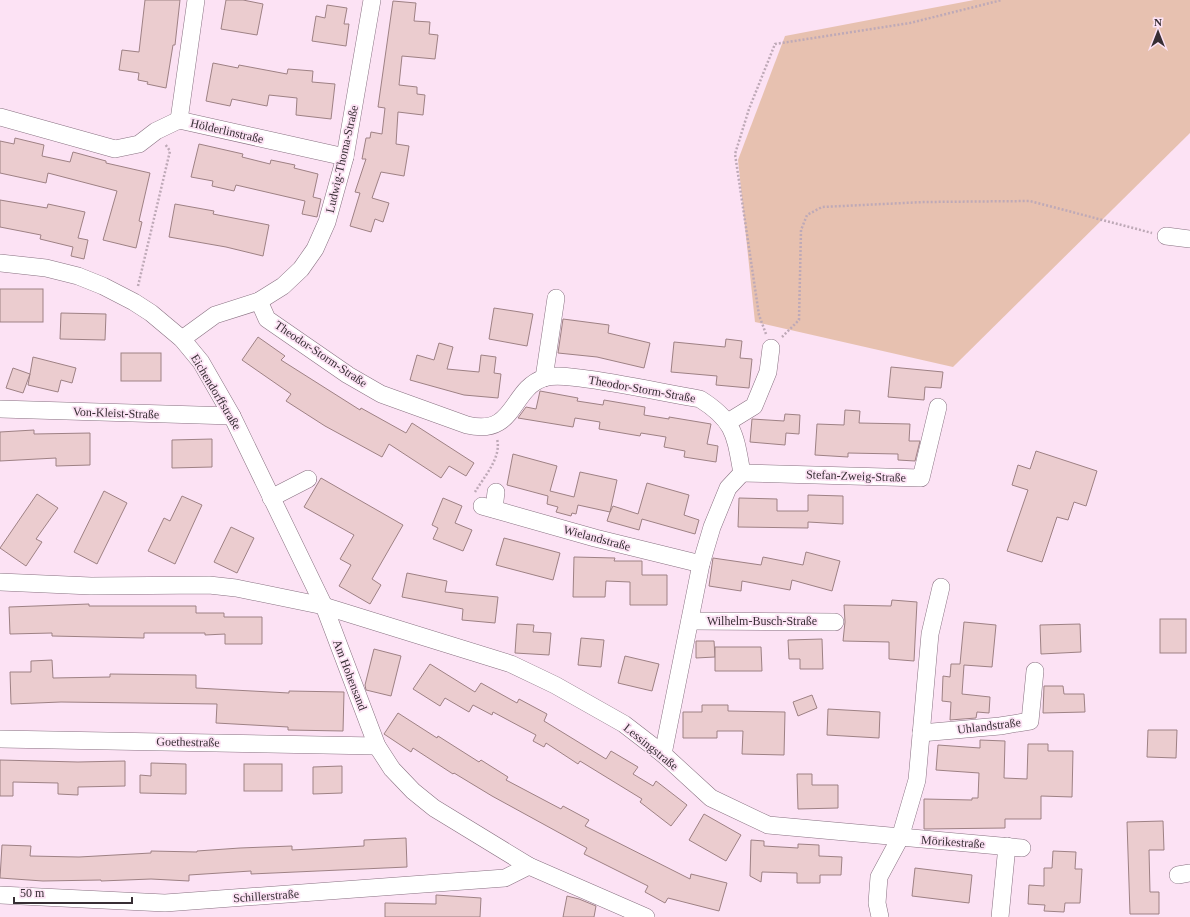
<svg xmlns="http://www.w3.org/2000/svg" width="1190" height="917" font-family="Georgia,serif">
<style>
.green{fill:#e7c1b0}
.building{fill:#ebcccf;stroke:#9e8184}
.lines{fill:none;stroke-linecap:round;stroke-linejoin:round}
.minor-casing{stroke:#887181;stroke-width:18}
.path{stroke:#bea9b7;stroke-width:2.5;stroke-dasharray:2 2;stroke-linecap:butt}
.minor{stroke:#fff;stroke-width:17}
.labels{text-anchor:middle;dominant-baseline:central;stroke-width:3.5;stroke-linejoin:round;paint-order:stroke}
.street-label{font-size:12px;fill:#372e34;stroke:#fce2f4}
</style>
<rect width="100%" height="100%" fill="#fce2f4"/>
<!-- green -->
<path class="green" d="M974,0H1190V133L953,367L755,322L738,160L785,36Z"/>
<!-- building -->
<g class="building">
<path d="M145,0H180L175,45H173L166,88L147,84L148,82L138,80L139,73L119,70L122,50L139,52Z"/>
<path d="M226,0H243L263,4L257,35L221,29Z"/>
<path d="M393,1L416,3L414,21L430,22L429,34L438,35L435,59L402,56L399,85L417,87V94L425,95L423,115L398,112L396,144L409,146L404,176L381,172L372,198L389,203L383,222L375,219L371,232L350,226L360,193L355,192L366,159H362L366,138H370L371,132L382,134L385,108L378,107Z"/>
<path d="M327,5L347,8L344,24H349L346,46L312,41L316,16L325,18Z"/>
<path d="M213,63L238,68L239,65L287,74L288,69L313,71L312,82L335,84L331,119L296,115L297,98L269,95L267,106L232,99L230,106L206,101Z"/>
<path d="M15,138L44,145L42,156L70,162L73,152L106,161V163L150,173L139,221L142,222L136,248L103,240L117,191L48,173L46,183L0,173V141L14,144Z"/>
<path d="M199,144L243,154L242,157L270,164L271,160L295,165L294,168L318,174L313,197L321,199L317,217L302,214L305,201L236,185L234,191L212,186L213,181L191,177Z"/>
<path d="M0,200L47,208L48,204L85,212L78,238L88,240L84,259L71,256L73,247L40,239L41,235L0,227Z"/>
<path d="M175,204L214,211L213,214L269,225L263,256L226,247L169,237Z"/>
<rect x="0" y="289" width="43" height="33"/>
<path d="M494,308L533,314L527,346L489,339Z"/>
<path d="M61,313L106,314L105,340L60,339Z"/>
<path d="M563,319L609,325L608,333L650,343L644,368L597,357L558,353Z"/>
<path d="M258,337L285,356L281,360L360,410L361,408L406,433L412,423L474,463L466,476L449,466L441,478L389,444L382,457L325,426L286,401L291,394L242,360Z"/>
<path d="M726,339L742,341L740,358L752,359L749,388L716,385L717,376L671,372L674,342L725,347Z"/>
<path d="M439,343L453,347L447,369L479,372L481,355L496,357L494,373L501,374L498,398L464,395L410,380L417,355L434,360Z"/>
<rect x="121" y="353" width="40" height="28"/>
<path d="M33,357L76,368L72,383L61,380L58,392L28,385Z"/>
<path d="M891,367L943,372L941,388L925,387L924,400L888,397Z"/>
<path d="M13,368L30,374L23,393L6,388Z"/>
<path d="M540,391L578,398L577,401L603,405L604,400L645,407L644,415L669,419V417L711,424L707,444L718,446L716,462L684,457L685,451L664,447L666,437L641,433L640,436L599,429L600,422L575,418L573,427L518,418L526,407L536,409Z"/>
<path d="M845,410L860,411L859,423L910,424L909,441H920L915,461L898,460V454L848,453V457L815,455L817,424L844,425Z"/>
<path d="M785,414L800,415L799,434L786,433L785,445L750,442L752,419L784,421Z"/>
<path d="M34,430V434L90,433V465L56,466V458L0,461V432Z"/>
<path d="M212,439V467L172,468V440Z"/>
<path d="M1036,451L1097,471L1086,506L1074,502L1068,520L1057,517L1042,562L1007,551L1028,490L1012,485L1018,465L1030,469Z"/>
<path d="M513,454L557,466L550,491L574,497L580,472L617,480L610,512L613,506L638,514L647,483L689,495L684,515L699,520L695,534L642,519L639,530L607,521L610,512L578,505L576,514L572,513L571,516L556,512L558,507L547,504L548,496L507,485Z"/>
<path d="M321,478L403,525L372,579L381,585L370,604L339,586L351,565L340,559L354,535L304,507Z"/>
<path d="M104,491L127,503L97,564L74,552Z"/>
<path d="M37,494L58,508L36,539L42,542L26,566L0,548Z"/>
<path d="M808,495L843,496V524L808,522V528L738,527L739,498L777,499V511H808Z"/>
<path d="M182,496L202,505L175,564L148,551L164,518L170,521Z"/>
<path d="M443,498L462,506L455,523L472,530L463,551L433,539L438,528L432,525Z"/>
<path d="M231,527L254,538L237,573L214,562Z"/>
<path d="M504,538L560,553L553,580L496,565Z"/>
<path d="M806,552L840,561L832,591L792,580L790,590L742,581L741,591L709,586L713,558L761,565L763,557L803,565Z"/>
<path d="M574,557L615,558L614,561H642V575H667V605H630V582L606,581L605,597H573Z"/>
<path d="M407,573L447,581L445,592L498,597L495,623L462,620L463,609L402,597Z"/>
<path d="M892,600L917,602L914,661L889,659V642L843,641L845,622L844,605L891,606Z"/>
<path d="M89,604V606H196V613H224V617H262V644H225V634L205,635V633H144V638L52,636V633L10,634L9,607Z"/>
<rect x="1160" y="619" width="26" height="34"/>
<path d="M964,622L996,625L992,667L964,665L962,694L990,697L989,713L977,712L976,718L950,720L951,702L942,701L943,676L950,677L951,664H960Z"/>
<path d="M517,624L534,625L533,632L551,633L549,655L515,653Z"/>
<path d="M1080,624L1081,652L1041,654L1040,625Z"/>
<path d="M581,638L604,640L601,667L578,665Z"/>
<path d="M822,639L823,669H800V659H789L788,640Z"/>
<path d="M696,641H714L715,657L696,658Z"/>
<path d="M715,647H761L762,671H715Z"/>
<path d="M374,649L401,656L391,696L366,690L365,685Z"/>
<path d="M625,656L659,664L652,691L618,683Z"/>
<path d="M52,660L53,678L110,677V674L196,675V688L289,693V691L344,692L343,731L288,730V727L216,723L217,704L61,702L11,704L10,672H31V661Z"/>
<path d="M430,664L475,692L481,683L517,703L519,699L547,714L544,721L606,759L611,751L638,767L633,774L653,786L656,781L687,805L671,826L640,802L642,799L580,761L578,764L546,743L544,747L533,741L536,735L493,712L492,715L473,705L469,712L445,698L440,706L413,689Z"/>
<path d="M1044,686H1063L1064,694H1084L1085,712L1043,713Z"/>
<path d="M812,695L817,708L798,716L793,702Z"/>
<path d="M702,705H728V711L785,712L784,755L742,754L743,731H717V738H683V712H702Z"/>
<path d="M828,709L880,712L879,738L827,735Z"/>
<path d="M398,713L437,738L438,736L479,762L481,760L508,777L506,780L561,809L563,806L589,820L585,826L690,879L691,874L727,883L719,911L668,898L665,903L645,892L648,886L584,854L587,848L492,796L454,773L453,774L413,748L411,752L384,734Z"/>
<path d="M1148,730H1177L1176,758L1147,757Z"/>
<path d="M980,740L1005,741L1004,778L1027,779L1028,744H1048V751H1073L1072,797L1041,796V819H1005V828L924,829V799L972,800V798H978L979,773L936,770L938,745L980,748Z"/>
<path d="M0,760L78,762L125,761V786L78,787V795L58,794V783L13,782V796H0Z"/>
<path d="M151,763L186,764V794L140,793V775L151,776Z"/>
<rect x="244" y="764" width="38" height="27"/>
<path d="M342,766V793L313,794V767Z"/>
<path d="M797,774H812V785H838V808L798,809Z"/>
<path d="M704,814L741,835L726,861L689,840Z"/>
<path d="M1163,821L1164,850H1149L1150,892H1159V914H1130L1127,822Z"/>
<path d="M406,838L407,867L251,874V871L189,875V881L151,879L101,881V880L43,881L0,878L2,845L31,846L30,856L79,857L151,853V851L197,852V851L240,848L292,846V850L364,846V840Z"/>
<path d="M751,840L764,841V846L798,848V844L819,845V856L842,857L841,875H820V883H797V873L762,872L761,882L750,876Z"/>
<path d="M1053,851L1076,852L1075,869H1082L1080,903H1065L1064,912L1044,911L1045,905L1028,904L1029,885L1044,886V868H1052Z"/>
<path d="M915,868L972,875L969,903L912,896Z"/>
<path d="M436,895L481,898L480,917H385V903L436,904Z"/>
<path d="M567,896L579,899L596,906L594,917H563Z"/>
</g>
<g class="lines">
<defs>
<g id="minor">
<path d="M0,117L115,149L139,144L156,131L179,120L345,157"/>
<path d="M179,120L196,0"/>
<path d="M1166,236L1190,239"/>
<path d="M0,263L46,268L78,276L103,286L134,302L151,313L182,339L201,362L232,416L324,606L377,746L392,769L413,791L434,808L529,866L646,917"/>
<path d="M259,301L267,319L348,375L381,394L467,425C516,437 510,389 544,378C555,374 569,377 580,378C620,383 660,392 700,399C735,421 735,435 742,473L728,488L712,527L701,564L663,754"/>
<path d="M182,339L215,315L259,301L283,286L301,269L315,249L327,222L345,157L372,0"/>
<path d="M544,378L556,298"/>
<path d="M0,409L232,416"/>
<path d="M728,422L754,406L768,372L771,348"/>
<path d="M742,473L921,478L938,407"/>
<path d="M271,498L308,479"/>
<path d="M482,506L595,538L701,564"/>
<path d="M494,509L496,492"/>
<path d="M0,582L91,586L209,585L236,588L324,606L511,664L555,685L624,724L663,754L711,798L768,825L1022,848"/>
<path d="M690,621L835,622"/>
<path d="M921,733L1000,726L1030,721L1035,671"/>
<path d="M0,739L377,746"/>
<path d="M1178,875L1190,873"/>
<path d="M0,895L165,903L505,878L529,866"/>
<path d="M880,917L877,903L879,877L900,838L917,780L930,634L941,587"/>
<path d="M1000,917L1007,846"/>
</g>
</defs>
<!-- minor casing -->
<use href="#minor" class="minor-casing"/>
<!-- path -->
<g class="path">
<path d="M138,286L170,151L165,144"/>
<path d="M766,334L759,315L735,154L749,109L775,44L910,23L1002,0"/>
<path d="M782,337L799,320L801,230L807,215L822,207L924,202L1030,201L1152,233"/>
<path d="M475,492C484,477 502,457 497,439"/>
</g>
<!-- minor -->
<use href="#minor" class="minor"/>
</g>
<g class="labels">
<!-- street labels -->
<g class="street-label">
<text transform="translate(227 131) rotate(13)">Hölderlinstraße</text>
<text transform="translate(342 159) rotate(-77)">Ludwig-Thoma-Straße</text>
<text transform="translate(321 354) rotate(34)">Theodor-Storm-Straße</text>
<text transform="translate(642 389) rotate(10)">Theodor-Storm-Straße</text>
<text transform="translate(216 392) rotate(59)">Eichendorffstraße</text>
<text transform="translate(116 413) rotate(2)">Von-Kleist-Straße</text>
<text transform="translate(856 476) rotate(2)">Stefan-Zweig-Straße</text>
<text transform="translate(597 538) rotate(15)">Wielandstraße</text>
<text x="762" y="621">Wilhelm-Busch-Straße</text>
<text transform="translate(350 675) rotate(69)">Am Hohensand</text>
<text transform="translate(989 726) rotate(-7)">Uhlandstraße</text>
<text transform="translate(188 742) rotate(1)">Goethestraße</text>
<text transform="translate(651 747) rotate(39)">Lessingstraße</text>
<text transform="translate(953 842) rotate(4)">Mörikestraße</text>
<text transform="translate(266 896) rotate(-4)">Schillerstraße</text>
</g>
</g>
<!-- north arrow -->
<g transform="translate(1158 32)" stroke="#fce2f4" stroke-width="3" paint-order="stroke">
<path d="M0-3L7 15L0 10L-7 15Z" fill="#372e34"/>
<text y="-6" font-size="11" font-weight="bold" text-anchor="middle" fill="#372e34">N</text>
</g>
<!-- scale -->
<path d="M14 897v6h118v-6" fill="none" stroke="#372e34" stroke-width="2"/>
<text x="20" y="897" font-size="12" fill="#372e34" stroke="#fce2f4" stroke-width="3" paint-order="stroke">50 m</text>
</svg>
